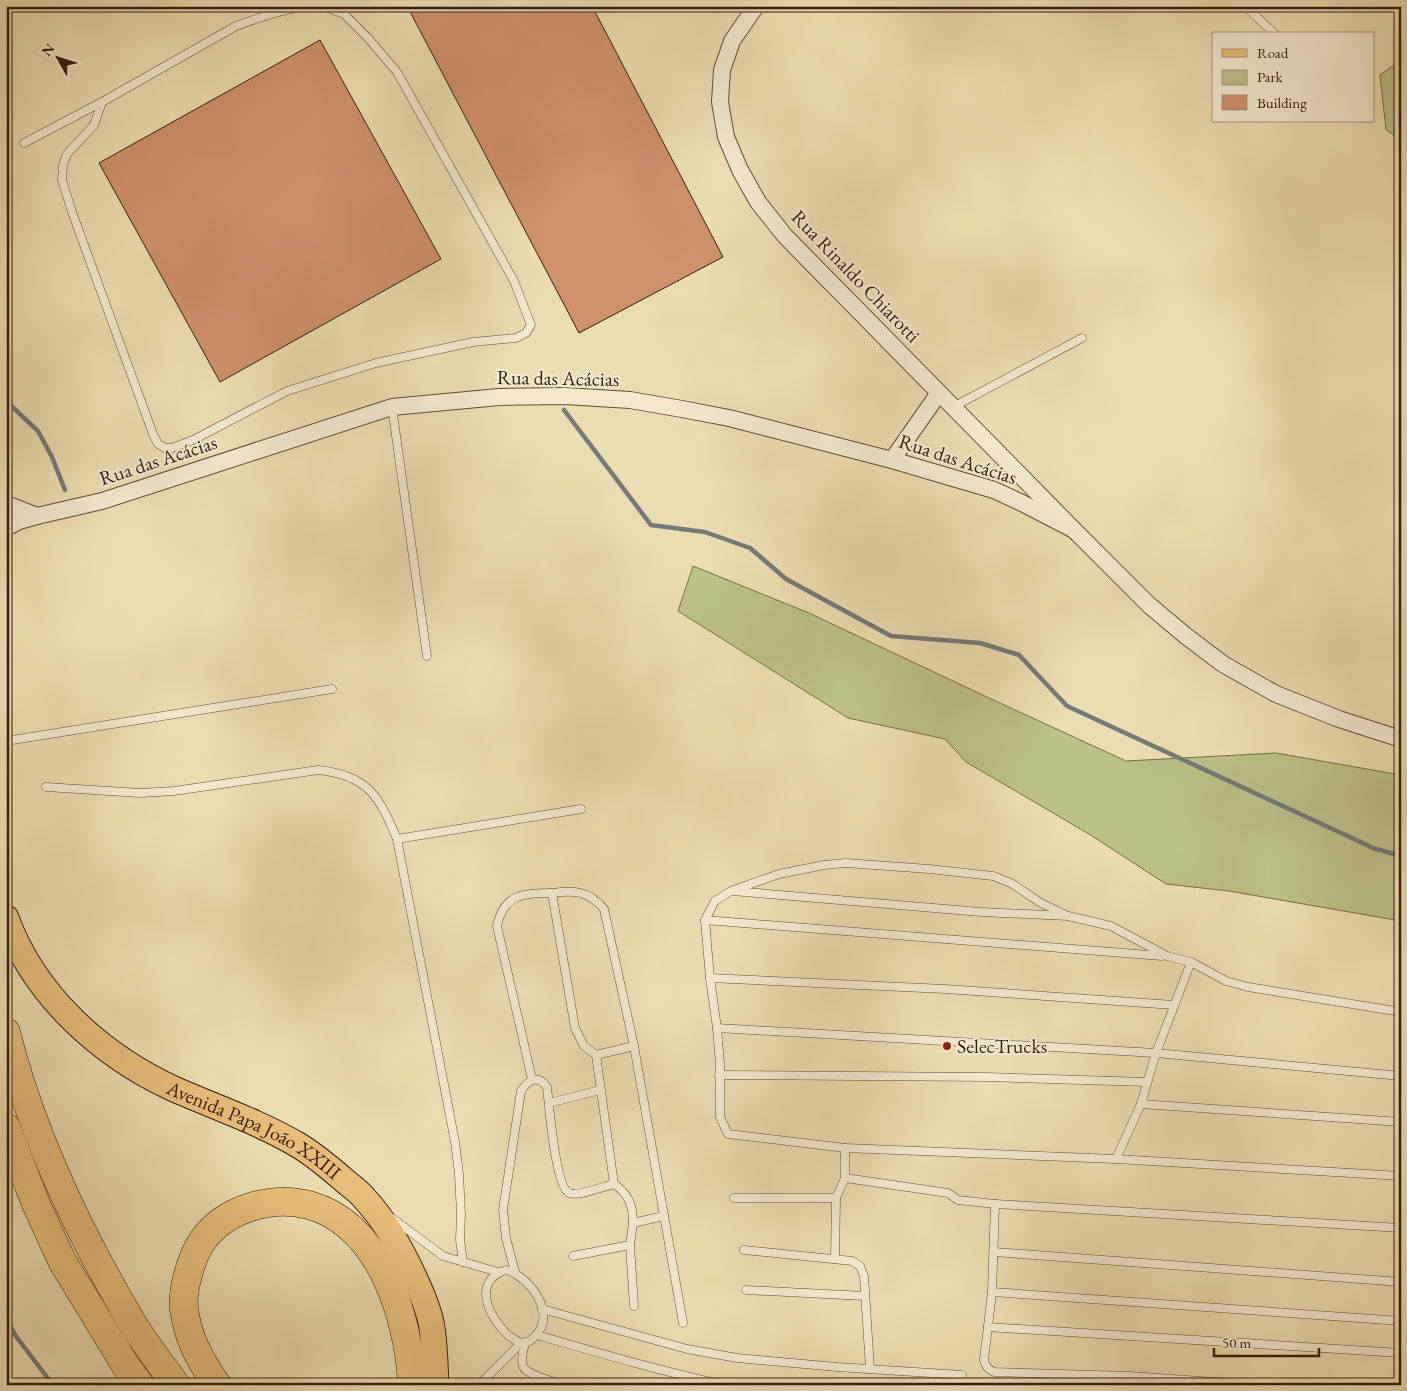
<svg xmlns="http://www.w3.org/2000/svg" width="1407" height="1391" font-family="'EB Garamond',serif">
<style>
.green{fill:#bcc089;stroke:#796e4e}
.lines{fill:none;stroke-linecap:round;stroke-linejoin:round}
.stream{stroke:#757a76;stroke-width:4.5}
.building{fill:#ce916c;stroke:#361c12}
.lane-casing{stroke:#634c3a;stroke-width:9}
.street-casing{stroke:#634c3a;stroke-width:18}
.primary-casing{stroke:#361c12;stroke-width:27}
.highway-casing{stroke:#361c12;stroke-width:29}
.lane{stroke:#f2e9cd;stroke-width:8}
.street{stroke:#f2e9cd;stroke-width:16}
.primary{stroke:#e6be79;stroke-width:25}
.highway{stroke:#e6be79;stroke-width:28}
.poi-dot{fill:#8f2418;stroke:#f2e9cd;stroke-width:2}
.labels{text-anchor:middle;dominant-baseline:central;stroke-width:4.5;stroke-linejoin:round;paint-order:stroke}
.street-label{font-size:20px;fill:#361c12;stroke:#f2e9cd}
.poi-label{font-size:20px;fill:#361c12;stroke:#f2e9cd;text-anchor:start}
</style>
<rect width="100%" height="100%" fill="#ebddb2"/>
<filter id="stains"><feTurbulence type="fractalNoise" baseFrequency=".004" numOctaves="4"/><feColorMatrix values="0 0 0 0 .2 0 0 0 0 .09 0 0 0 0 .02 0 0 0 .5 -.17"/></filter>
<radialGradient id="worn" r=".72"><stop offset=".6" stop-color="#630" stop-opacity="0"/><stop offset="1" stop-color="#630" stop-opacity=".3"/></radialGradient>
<!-- green -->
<g class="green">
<path d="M1401,60V140L1386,130L1380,75Z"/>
<path d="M693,566L809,613L987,697L1126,761L1276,753L1401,775V921L1229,891L1166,884L1089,834L966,762L945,739L848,718L678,611Z"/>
</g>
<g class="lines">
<!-- stream -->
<g class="stream">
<path d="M6,401L38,431L52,457L65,490"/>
<path d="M564,410L651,525L705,532L750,548L786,579L891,636L980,643L1019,655L1067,706L1354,839L1373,848L1401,856"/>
<path d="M6,1317L15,1335L53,1385"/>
</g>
</g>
<!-- building -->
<g class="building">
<path d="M407,6H592L723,257L579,333Z"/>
<path d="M320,40L441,259L220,382L99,163Z"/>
</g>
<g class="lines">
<defs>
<g id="lane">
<path d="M1245,6L1275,34"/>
<path d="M102,102L94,125L67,154L63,165L62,180L72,212L153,434L158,444L165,448H172L193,440L287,391L376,363L473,342L516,338L526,333L531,325L514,281L397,72L367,37L344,14L323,6"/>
<path d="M24,143L102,102L236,26C260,17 283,9 308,6"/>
<path d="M392,407L427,656"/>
<path d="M953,407L1082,338"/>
<path d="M6,741L332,689"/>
<path d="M46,787L140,793L174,791L318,770C368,775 379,796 397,839L455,1142L459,1174L461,1214L460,1240L463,1262"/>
<path d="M397,839L581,809"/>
<path d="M733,891L981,912L1068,916L1111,926L1167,956L1191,962L1226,981L1248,987L1401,1012"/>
<path d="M552,893C575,890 589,891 604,909L634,1046"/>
<path d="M705,920L1162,956"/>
<path d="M710,978L945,989L1174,1005"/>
<path d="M717,1028L1156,1053L1401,1076"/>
<path d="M596,1055L634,1046L683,1323"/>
<path d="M719,1075L986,1077L1147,1082"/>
<path d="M549,1103L600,1090"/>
<path d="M1141,1104L1401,1122"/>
<path d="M845,1148L1116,1159L1401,1176"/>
<path d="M1116,1159L1141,1104L1156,1053L1191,962"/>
<path d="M845,1178L948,1193L958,1200L995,1204L992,1292L984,1360C986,1367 988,1369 994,1372L1130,1376L1256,1385"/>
<path d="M614,1184C629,1194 633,1206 633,1223"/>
<path d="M734,1198H836L845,1178V1148L728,1134L720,1117V1064L717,1028L710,978L705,920L715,901L731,891L779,874L824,865L846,863L929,869L993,876L1011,883L1041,903L1068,916"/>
<path d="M995,1204L1401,1228"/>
<path d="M392,1218L443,1256L498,1272"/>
<path d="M744,1250L852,1261L860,1266L864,1276L870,1369"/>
<path d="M994,1252L1401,1282"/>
<path d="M573,1256L630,1245"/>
<path d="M835,1259L836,1198"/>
<path d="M506,1270C529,1276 558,1314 535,1336C532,1340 527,1343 522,1343C517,1342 512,1338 508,1335C489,1318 471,1281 506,1270Z"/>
<path d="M515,1272L506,1238L503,1210L521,1091C528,1080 538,1074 547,1087C549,1103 555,1186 569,1193C576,1197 605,1186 614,1184L596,1055L584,1046L575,1028L552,893C523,893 504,894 497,926L532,1079"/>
<path d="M746,1290L865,1296"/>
<path d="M992,1292L1401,1321"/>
<path d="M634,1306L630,1245L633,1223L664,1216"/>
<path d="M542,1309L687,1349L737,1358L837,1367L962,1375"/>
<path d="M988,1327L1401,1353"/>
<path d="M537,1335C599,1353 660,1371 724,1385"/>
<path d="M525,1342C524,1349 520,1360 523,1366C526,1375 553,1381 562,1385"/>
<path d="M479,1385L521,1343"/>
</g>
<g id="street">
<path d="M756,6L732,41L722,70L720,102L726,137L740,170L758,202L785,236L1074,530L1149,605L1186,636L1223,664L1276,694L1339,719L1401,739"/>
<path d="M892,460L939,393"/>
<path d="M6,504L37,516"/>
<path d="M6,528L19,521L37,516L102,501L392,407L499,397L565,396L630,400L682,409L729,418L892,460L994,490L1022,503L1074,530"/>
</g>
<g id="primary">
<path id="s1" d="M6,918C34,995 100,1055 174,1089C215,1107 259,1122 298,1145C315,1155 330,1168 345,1181C352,1187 360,1192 365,1199C386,1222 402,1250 415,1279C422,1294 430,1312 432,1328C435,1347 435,1366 436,1385"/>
</g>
<g id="highway">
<path d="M6,1032C25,1109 55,1179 91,1249C106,1277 121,1305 138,1332C150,1350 163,1367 176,1385"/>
<path d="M6,1127L36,1204L62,1261L126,1366L140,1385"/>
<path d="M217,1385C200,1360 188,1339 184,1309C183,1298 185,1285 188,1275C191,1263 195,1251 203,1240C225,1209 272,1195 309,1205C381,1225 409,1319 412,1385"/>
</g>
</defs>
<!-- lane casing -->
<use href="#lane" class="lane-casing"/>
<!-- street casing -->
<use href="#street" class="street-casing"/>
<!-- primary casing -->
<use href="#primary" class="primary-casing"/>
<!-- highway casing -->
<use href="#highway" class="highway-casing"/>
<!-- lane -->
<use href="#lane" class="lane"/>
<!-- street -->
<use href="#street" class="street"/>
<!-- primary -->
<use href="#primary" class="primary"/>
<!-- highway -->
<use href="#highway" class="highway"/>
</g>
<!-- markers -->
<circle class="poi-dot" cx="947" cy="1046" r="5"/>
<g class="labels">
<!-- street labels -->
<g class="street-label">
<text transform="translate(856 276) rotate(46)">Rua Rinaldo Chiarotti</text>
<text transform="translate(558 378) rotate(1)">Rua das Acácias</text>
<text transform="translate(958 459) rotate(18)">Rua das Acácias</text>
<text transform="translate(158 460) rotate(-18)">Rua das Acácias</text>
<text stroke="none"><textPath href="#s1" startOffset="336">Avenida Papa João XXIII</textPath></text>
</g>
<!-- poi labels -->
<g class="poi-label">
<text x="957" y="1046">SelecTrucks</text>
</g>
</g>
<!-- margin -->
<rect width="1407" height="1391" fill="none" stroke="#ebddb2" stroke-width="25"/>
<rect x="8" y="8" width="1392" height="1376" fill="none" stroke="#361c12" stroke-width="2.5"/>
<rect x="12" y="12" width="1382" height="1366" fill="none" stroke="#361c12"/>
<!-- legend -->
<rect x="1212" y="32" width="162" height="90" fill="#f2e9cd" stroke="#a79782"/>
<rect x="1222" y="49" width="25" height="8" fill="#e6be79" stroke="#a79782"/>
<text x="1257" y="58" font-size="15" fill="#361c12">Road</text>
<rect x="1222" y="70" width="25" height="15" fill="#bcc089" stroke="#a79782"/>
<text x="1257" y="82" font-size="15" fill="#361c12">Park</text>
<rect x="1222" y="95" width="25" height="15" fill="#ce916c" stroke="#a79782"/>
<text x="1257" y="108" font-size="15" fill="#361c12">Building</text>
<!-- north arrow -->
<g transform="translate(58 58) rotate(309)" stroke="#f2e9cd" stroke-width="4" paint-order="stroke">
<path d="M0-4L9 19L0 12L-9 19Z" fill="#361c12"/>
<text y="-8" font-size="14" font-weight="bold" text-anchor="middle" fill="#361c12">N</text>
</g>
<!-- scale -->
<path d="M1214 1348v8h105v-8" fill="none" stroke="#361c12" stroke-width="2.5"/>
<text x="1222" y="1348" font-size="15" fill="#361c12" stroke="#f2e9cd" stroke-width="4" paint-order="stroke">50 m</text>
<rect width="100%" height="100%" filter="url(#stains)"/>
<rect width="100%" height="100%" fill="url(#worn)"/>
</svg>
